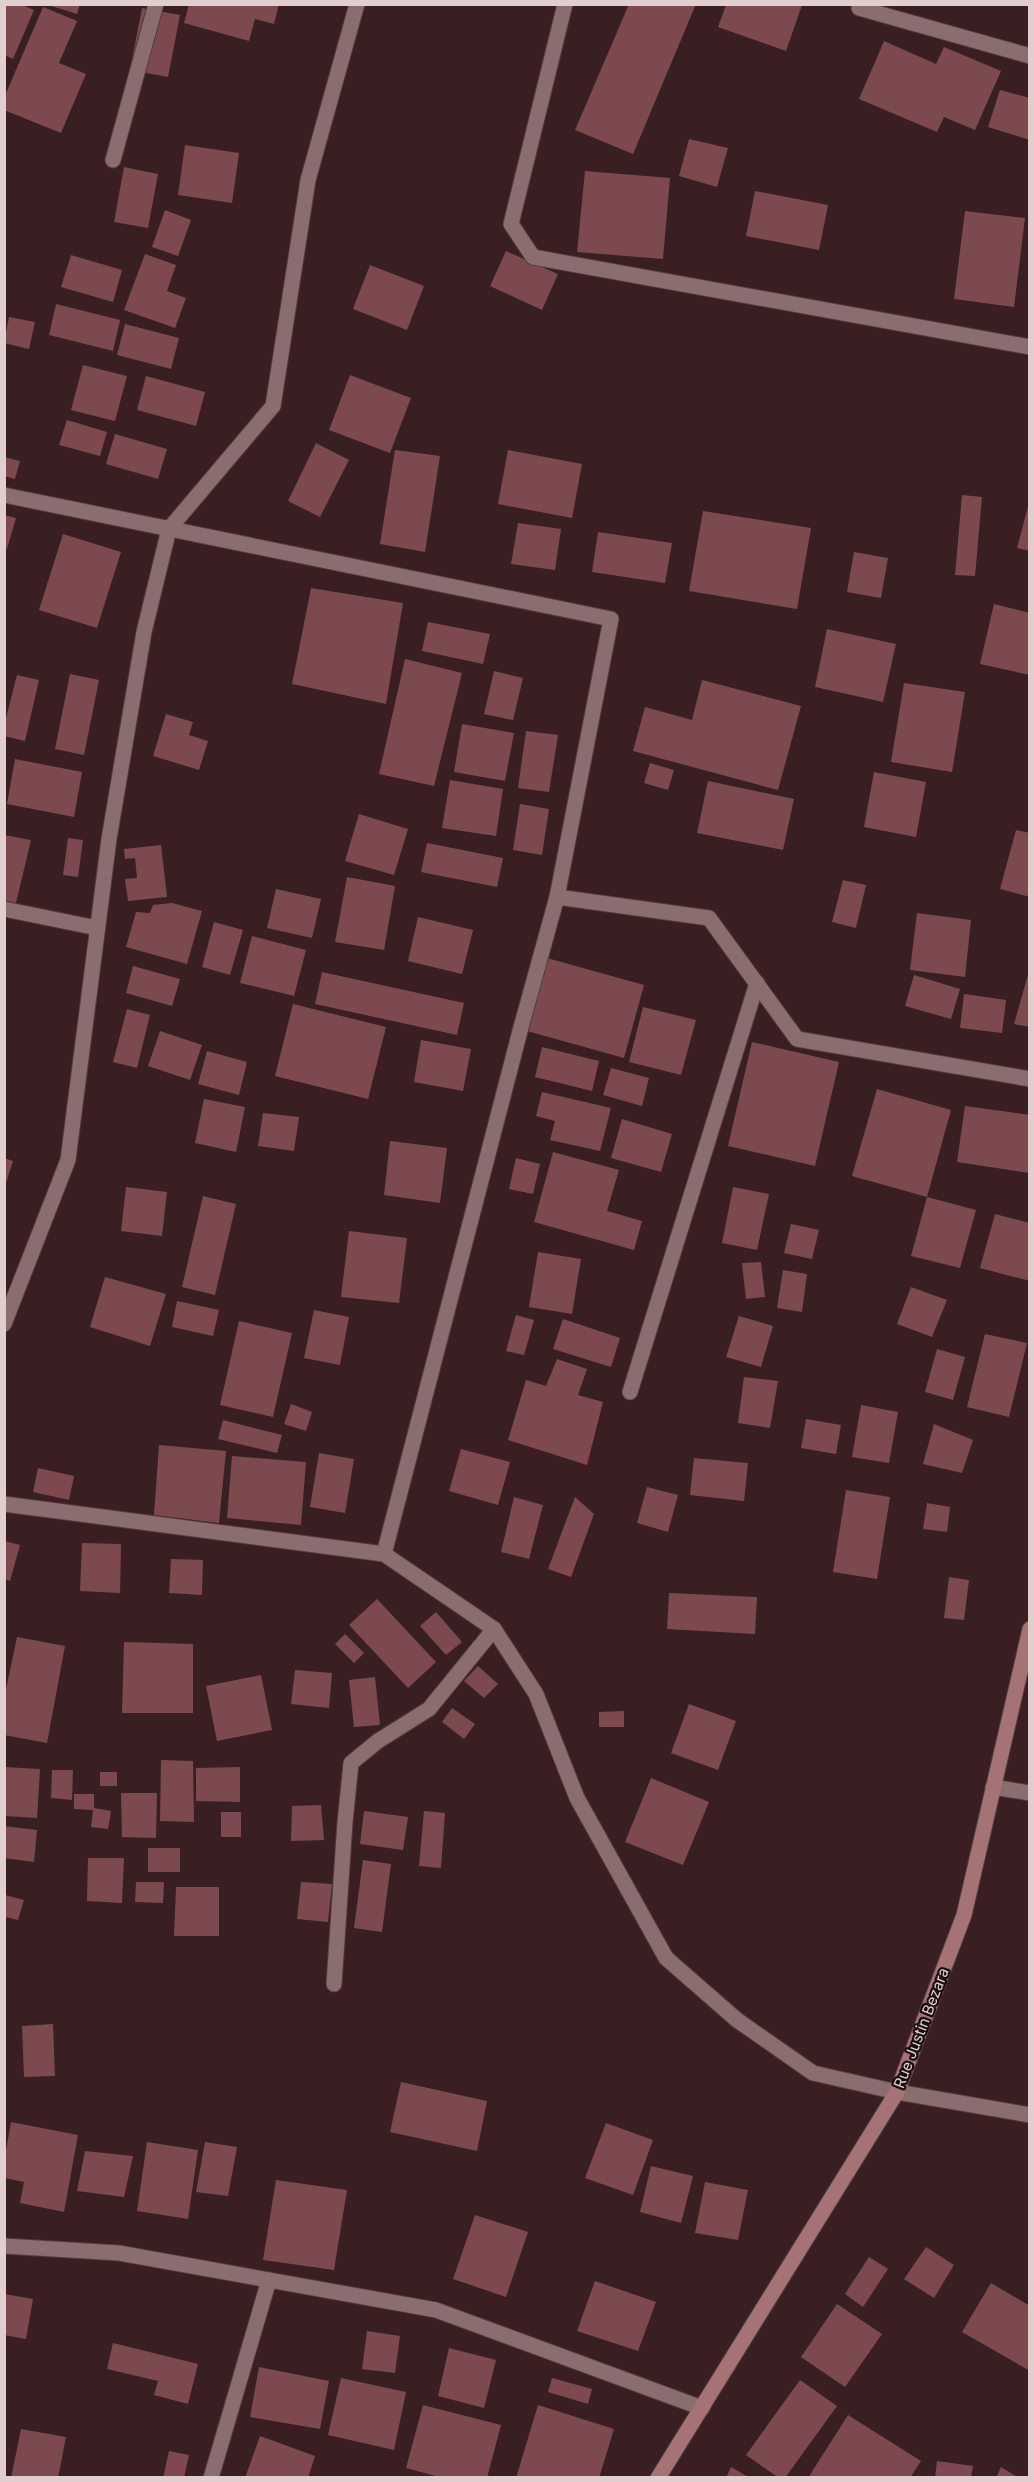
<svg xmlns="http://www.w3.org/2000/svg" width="1034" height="2482" font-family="Inter,sans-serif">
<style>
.building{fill:#7c4a4e}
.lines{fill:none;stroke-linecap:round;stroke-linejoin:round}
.lane-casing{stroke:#513c3d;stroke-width:17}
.street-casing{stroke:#513c3d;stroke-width:17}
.secondary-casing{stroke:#513c3d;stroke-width:17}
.lane{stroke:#8c6d6e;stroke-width:15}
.street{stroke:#8c6d6e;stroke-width:15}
.secondary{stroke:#a57275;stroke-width:15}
.labels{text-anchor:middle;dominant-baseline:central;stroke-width:4.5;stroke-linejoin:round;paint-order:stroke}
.street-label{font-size:15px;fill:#e1cfcf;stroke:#180c0d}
</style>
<rect width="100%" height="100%" fill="#391f21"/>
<!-- building -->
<g class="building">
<path d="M4,4H20L34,10L13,59L4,55Z"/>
<path d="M45,4H80L77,14Z"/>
<path d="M189,4H279L274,24L255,19L249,41L184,23Z"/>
<path d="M629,4H696L633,154L575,130Z"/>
<path d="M726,5H802L786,51L718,27Z"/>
<path d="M43,7L77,21L59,63L86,74L61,133L4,110V98Z"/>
<path d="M142,8L180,15L168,77L130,70Z"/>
<path d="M884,41L936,64L944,47L1001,71L975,130L944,117L937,132L859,99Z"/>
<path d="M1000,90L1030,98V140L988,127Z"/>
<path d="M689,139L728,148L717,187L679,176Z"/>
<path d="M185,145L239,153L232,203L178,195Z"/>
<path d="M124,167L158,174L148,228L114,222Z"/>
<path d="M585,171L670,178L663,259L577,252Z"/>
<path d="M755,191L828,205L819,250L746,236Z"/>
<path d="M165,210L191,220L178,256L152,247Z"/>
<path d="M965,211L1025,218L1014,307L954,299Z"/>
<path d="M506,251L558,274L542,310L490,286Z"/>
<path d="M145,254L176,265L167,291L186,298L175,328L124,310Z"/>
<path d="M71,255L122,270L113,302L61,287Z"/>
<path d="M370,265L424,286L407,330L353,309Z"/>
<path d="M56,304L120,320L113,351L49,335Z"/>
<path d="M9,317L35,322L29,349L4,343Z"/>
<path d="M125,324L179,338L171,369L117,355Z"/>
<path d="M83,365L127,376L115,421L71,410Z"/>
<path d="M350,375L411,398L390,453L329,430Z"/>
<path d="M146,376L205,392L196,426L137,410Z"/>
<path d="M67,420L107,432L100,456L59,445Z"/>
<path d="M115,434L167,449L158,479L106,464Z"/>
<path d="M316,443L349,460L320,517L288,501Z"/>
<path d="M395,450L440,456L425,552L380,544Z"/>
<path d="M508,450L582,464L572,518L498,504Z"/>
<path d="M4,457L20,461L15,479L4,476Z"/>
<path d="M962,495L982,497L975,576L955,575Z"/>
<path d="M1029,503H1030V551L1017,548Z"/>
<path d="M703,511L811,528L797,609L689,591Z"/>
<path d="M4,515L16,518L7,549L4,548Z"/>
<path d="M518,523L561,529L555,570L511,564Z"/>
<path d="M598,532L672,543L665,583L592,572Z"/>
<path d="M63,534L121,552L97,628L39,610Z"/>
<path d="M854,552L888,558L881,598L847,592Z"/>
<path d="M311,588L403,603L386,704L292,684Z"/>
<path d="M994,604L1030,613V675L980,664Z"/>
<path d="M428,622L490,634L483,664L422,651Z"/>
<path d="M827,629L896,644L883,702L815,687Z"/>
<path d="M405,659L462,673L434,786L379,774Z"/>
<path d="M494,671L523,678L513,720L484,714Z"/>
<path d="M70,674L99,680L84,755L55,749Z"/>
<path d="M17,675L39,680L25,741L4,736V726Z"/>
<path d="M702,680L801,706L778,790L633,751L645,707L692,720Z"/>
<path d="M904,683L965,692L952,772L891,762Z"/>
<path d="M166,714L193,722L189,735L208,741L199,770L153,756Z"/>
<path d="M462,724L514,733L505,781L454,772Z"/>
<path d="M526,731L558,735L549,792L518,788Z"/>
<path d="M15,759L82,772L74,817L7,804Z"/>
<path d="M650,763L674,770L668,790L644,783Z"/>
<path d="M874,772L926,782L916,837L864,827Z"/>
<path d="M450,780L503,789L496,836L442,828Z"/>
<path d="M708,781L794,799L783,850L697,833Z"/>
<path d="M520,804L549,809L542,855L513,850Z"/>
<path d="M359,814L408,829L394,875L345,861Z"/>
<path d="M1016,830L1030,833V897L1000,889Z"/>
<path d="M4,835L31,840L16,903L4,900Z"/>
<path d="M68,838L83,840L78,877L63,875Z"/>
<path d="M427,843L503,858L497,887L421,872Z"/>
<path d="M161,845L167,897L128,901L125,879L137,878L135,858L125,859L124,849Z"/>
<path d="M347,877L395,886L384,950L335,942Z"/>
<path d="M843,880L866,885L856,928L832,922Z"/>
<path d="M276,889L321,899L312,938L267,928Z"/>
<path d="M172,903L202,911L187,964L126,947L136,912L150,913L153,905Z"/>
<path d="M917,913L971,920L965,977L910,970Z"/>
<path d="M418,917L473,930L462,974L408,961Z"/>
<path d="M214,922L243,930L230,975L202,967Z"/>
<path d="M252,936L306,950L294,996L240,983Z"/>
<path d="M547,958L644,985L624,1058L527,1031Z"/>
<path d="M133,966L180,979L172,1006L126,993Z"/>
<path d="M1029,971H1030V1027L1014,1024Z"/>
<path d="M322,972L464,1003L457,1035L315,1004Z"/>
<path d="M914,975L960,989L951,1019L905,1006Z"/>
<path d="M964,994L1006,1000L1002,1033L960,1028Z"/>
<path d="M293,1004L386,1027L368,1099L275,1076Z"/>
<path d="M643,1007L696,1020L681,1075L629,1062Z"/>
<path d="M127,1009L150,1015L137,1068L113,1062Z"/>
<path d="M160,1031L202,1045L190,1080L148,1066Z"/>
<path d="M421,1040L471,1049L463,1091L414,1082Z"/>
<path d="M752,1042L839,1062L815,1166L728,1146Z"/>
<path d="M542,1047L599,1061L592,1091L535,1077Z"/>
<path d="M207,1051L247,1062L239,1095L198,1084Z"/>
<path d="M611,1068L649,1078L642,1106L603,1095Z"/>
<path d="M877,1089L951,1110L927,1197L852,1176Z"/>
<path d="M542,1092L611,1108L600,1151L550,1140L555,1121L536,1116Z"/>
<path d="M204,1099L245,1107L236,1152L195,1143Z"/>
<path d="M965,1106L1030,1115V1173L957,1162Z"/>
<path d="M263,1113L299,1117L294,1151L258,1146Z"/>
<path d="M622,1119L672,1134L661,1172L611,1158Z"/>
<path d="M390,1141L447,1148L440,1203L384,1195Z"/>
<path d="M553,1152L619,1170L607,1211L642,1221L634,1250L534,1222Z"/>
<path d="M4,1158L13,1161L5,1186H4Z"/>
<path d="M516,1158L540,1164L533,1194L509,1189Z"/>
<path d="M126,1187L167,1192L162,1236L121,1231Z"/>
<path d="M733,1187L769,1194L757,1250L722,1243Z"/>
<path d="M203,1196L236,1204L215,1295L182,1287Z"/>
<path d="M927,1197L976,1210L960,1268L911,1256Z"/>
<path d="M995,1214L1030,1223V1281L980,1268Z"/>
<path d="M791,1224L819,1230L812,1259L784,1253Z"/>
<path d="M349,1231L407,1238L399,1303L341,1297Z"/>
<path d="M538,1252L581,1259L572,1314L529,1307Z"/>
<path d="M761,1262L765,1297L746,1299L742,1263Z"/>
<path d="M783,1270L807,1274L802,1312L777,1308Z"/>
<path d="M105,1277L166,1294L150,1346L90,1327Z"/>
<path d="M911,1287L947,1300L932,1337L897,1324Z"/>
<path d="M177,1301L219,1310L213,1336L172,1327Z"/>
<path d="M314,1310L349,1317L340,1365L304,1358Z"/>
<path d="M516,1315L534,1320L524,1355L506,1351Z"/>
<path d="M739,1316L773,1326L761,1367L726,1357Z"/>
<path d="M563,1319L620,1338L611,1367L553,1349Z"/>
<path d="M239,1321L292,1333L273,1417L220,1405Z"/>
<path d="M985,1334L1027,1343L1009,1417L967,1407Z"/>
<path d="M937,1349L965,1357L953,1400L925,1392Z"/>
<path d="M557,1359L587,1369L578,1395L603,1402L587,1465L508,1440L526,1380L546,1386Z"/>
<path d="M744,1377L778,1381L770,1428L738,1423Z"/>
<path d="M291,1404L312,1412L306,1431L284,1424Z"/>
<path d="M861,1405L898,1412L889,1463L852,1457Z"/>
<path d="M806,1419L841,1425L836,1454L801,1448Z"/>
<path d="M223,1420L282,1435L277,1453L218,1439Z"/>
<path d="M934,1424L973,1440L962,1473L923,1464Z"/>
<path d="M159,1445L226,1451L219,1523L154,1515Z"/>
<path d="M461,1449L510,1462L498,1505L449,1491Z"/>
<path d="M319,1453L354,1459L345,1513L310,1507Z"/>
<path d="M232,1456L306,1462L301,1525L227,1518Z"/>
<path d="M694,1458L748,1463L744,1501L690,1495Z"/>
<path d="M38,1468L74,1476L69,1500L33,1492Z"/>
<path d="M647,1487L678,1495L668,1532L637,1523Z"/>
<path d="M846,1490L890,1497L877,1579L833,1572Z"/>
<path d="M514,1497L543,1505L529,1559L501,1552Z"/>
<path d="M575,1497L594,1514L571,1577L548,1569Z"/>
<path d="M927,1503L950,1507L947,1532L923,1529Z"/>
<path d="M4,1541L20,1545L10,1581L4,1579Z"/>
<path d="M82,1543L121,1544L120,1593L80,1591Z"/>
<path d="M171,1559L203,1560L202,1595L169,1593Z"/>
<path d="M949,1577L969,1580L964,1620L944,1618Z"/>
<path d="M669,1593L757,1597L755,1634L667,1629Z"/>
<path d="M377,1599L436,1662L408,1688L349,1625Z"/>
<path d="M436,1612L462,1642L446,1655L420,1626Z"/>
<path d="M345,1634L364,1653L354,1663L335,1644Z"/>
<path d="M17,1637L65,1646L47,1743L4,1735V1699Z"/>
<path d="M124,1642L193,1644V1713H122Z"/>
<path d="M478,1666L498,1684L484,1698L464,1681Z"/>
<path d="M295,1670L332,1673L329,1708L291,1704Z"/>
<path d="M261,1675L272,1730L217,1741L206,1686Z"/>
<path d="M375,1677L380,1725L354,1727L349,1680Z"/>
<path d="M689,1704L736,1721L718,1770L671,1753Z"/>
<path d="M452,1708L475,1724L464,1739L442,1722Z"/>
<path d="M624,1711V1727H599V1712Z"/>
<path d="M161,1760L193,1761L194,1822L160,1821Z"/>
<path d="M4,1767L40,1769L37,1818L4,1816Z"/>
<path d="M240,1767V1802L196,1801V1768Z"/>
<path d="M52,1770H73L72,1800L51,1798Z"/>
<rect x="100" y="1772" width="17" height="14"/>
<path d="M651,1778L709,1802L683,1865L625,1842Z"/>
<path d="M121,1793H157L156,1838L122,1837Z"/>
<path d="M74,1794H94V1808L111,1811L108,1829L91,1827L93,1810L74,1809Z"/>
<path d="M321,1805L324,1840L291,1841L292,1806Z"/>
<path d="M364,1811L408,1817L403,1850L360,1844Z"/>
<path d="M424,1811L445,1813L441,1868L419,1866Z"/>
<rect x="221" y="1812" width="20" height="25"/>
<path d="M4,1826L37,1830L34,1862L4,1858Z"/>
<rect x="148" y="1848" width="32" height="24"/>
<path d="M88,1858H124L122,1903L87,1901Z"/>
<path d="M363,1860L391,1864L382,1932L354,1928Z"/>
<path d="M136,1882H164L163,1903L135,1902Z"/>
<path d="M301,1882L332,1884L328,1922L297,1919Z"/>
<path d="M176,1887H219V1936H174Z"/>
<path d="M5,1895L24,1900L18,1920L5,1917Z"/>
<path d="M53,2024L55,2076L24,2077L22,2026Z"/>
<path d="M401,2082L487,2101L477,2151L390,2132Z"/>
<path d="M11,2122L78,2135L64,2212L20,2203L24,2182L5,2178V2156Z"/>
<path d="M606,2123L653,2140L633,2195L585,2178Z"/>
<path d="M147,2142L198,2150L188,2219L137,2211Z"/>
<path d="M205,2142L237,2147L228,2196L196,2192Z"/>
<path d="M85,2151L133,2156L124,2197L77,2191Z"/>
<path d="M651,2166L693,2176L681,2223L640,2212Z"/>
<path d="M276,2180L347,2190L334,2270L263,2260Z"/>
<path d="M705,2182L748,2190L738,2240L695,2233Z"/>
<path d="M475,2215L528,2232L506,2297L453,2279Z"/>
<path d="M926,2247L954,2265L934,2298L904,2279Z"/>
<path d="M869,2257L888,2269L863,2307L845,2294Z"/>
<path d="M595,2281L656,2302L638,2351L577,2331Z"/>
<path d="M991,2283L1030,2306V2371L962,2332Z"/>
<path d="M4,2294L33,2299L26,2339L4,2335Z"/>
<path d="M837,2304L882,2334L845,2387L801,2357Z"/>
<path d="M367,2331L400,2336L395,2373L362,2369Z"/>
<path d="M113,2343L198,2364L188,2404L154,2395L158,2381L107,2369Z"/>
<path d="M449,2348L496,2360L484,2408L438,2396Z"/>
<path d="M259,2367L329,2381L320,2429L250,2417Z"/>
<path d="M341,2378L406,2392L394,2450L328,2435Z"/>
<path d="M552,2378L592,2389L588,2404L548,2392Z"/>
<path d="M800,2380L837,2406L785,2478H779L746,2455Z"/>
<path d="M423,2405L501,2425L487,2478H443L406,2468Z"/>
<path d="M538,2405L614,2429L599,2478H516Z"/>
<path d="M848,2415L921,2461L910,2478H808Z"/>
<path d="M21,2429L66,2437L58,2478H11Z"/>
<path d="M260,2436L315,2456L308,2478H245Z"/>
<path d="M169,2451L189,2455L184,2478H163Z"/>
<path d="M937,2461L973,2466L971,2478H935Z"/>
<path d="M731,2467L750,2478H726Z"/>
<path d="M1001,2467L1019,2478H996Z"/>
</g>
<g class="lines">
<defs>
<g id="lane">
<path d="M334,1984L345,1822L351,1763L378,1741L429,1709L494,1629"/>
<path d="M211,2478L269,2280"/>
</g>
<g id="street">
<path d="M565,4L511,224L533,257L1030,347"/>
<path d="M860,4L859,8L1030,56"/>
<path d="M113,160L156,4"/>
<path d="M4,495L611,619L557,897"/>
<path d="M4,909L97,928"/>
<path d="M4,1324L68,1160L109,839L144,632L169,529L273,406L308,180L357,4"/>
<path d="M630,1392L757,983"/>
<path d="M4,1504L384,1554L494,1629L536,1694L577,1798L666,1958L737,2020L813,2073L897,2092L1030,2115"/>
<path d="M384,1554L520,1031L557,897L709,918L797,1039L1030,1079"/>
<path d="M993,1787L1030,1793"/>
<path d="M4,2246L119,2253L436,2310L702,2408"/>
</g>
<path id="secondary" d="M658,2478L897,2092L964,1915L1030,1629"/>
</defs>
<!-- lane casing -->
<use href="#lane" class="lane-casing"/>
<!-- street casing -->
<use href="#street" class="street-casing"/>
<!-- secondary casing -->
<use href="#secondary" class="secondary-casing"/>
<!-- lane -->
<use href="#lane" class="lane"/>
<!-- street -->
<use href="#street" class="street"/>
<!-- secondary -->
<use href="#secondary" class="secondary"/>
</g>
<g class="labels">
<!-- street labels -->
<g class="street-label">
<text transform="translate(921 2028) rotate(-69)">Rue Justin Bezara</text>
</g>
</g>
<!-- border -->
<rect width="1034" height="2482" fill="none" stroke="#e1cfcf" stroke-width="12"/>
</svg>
